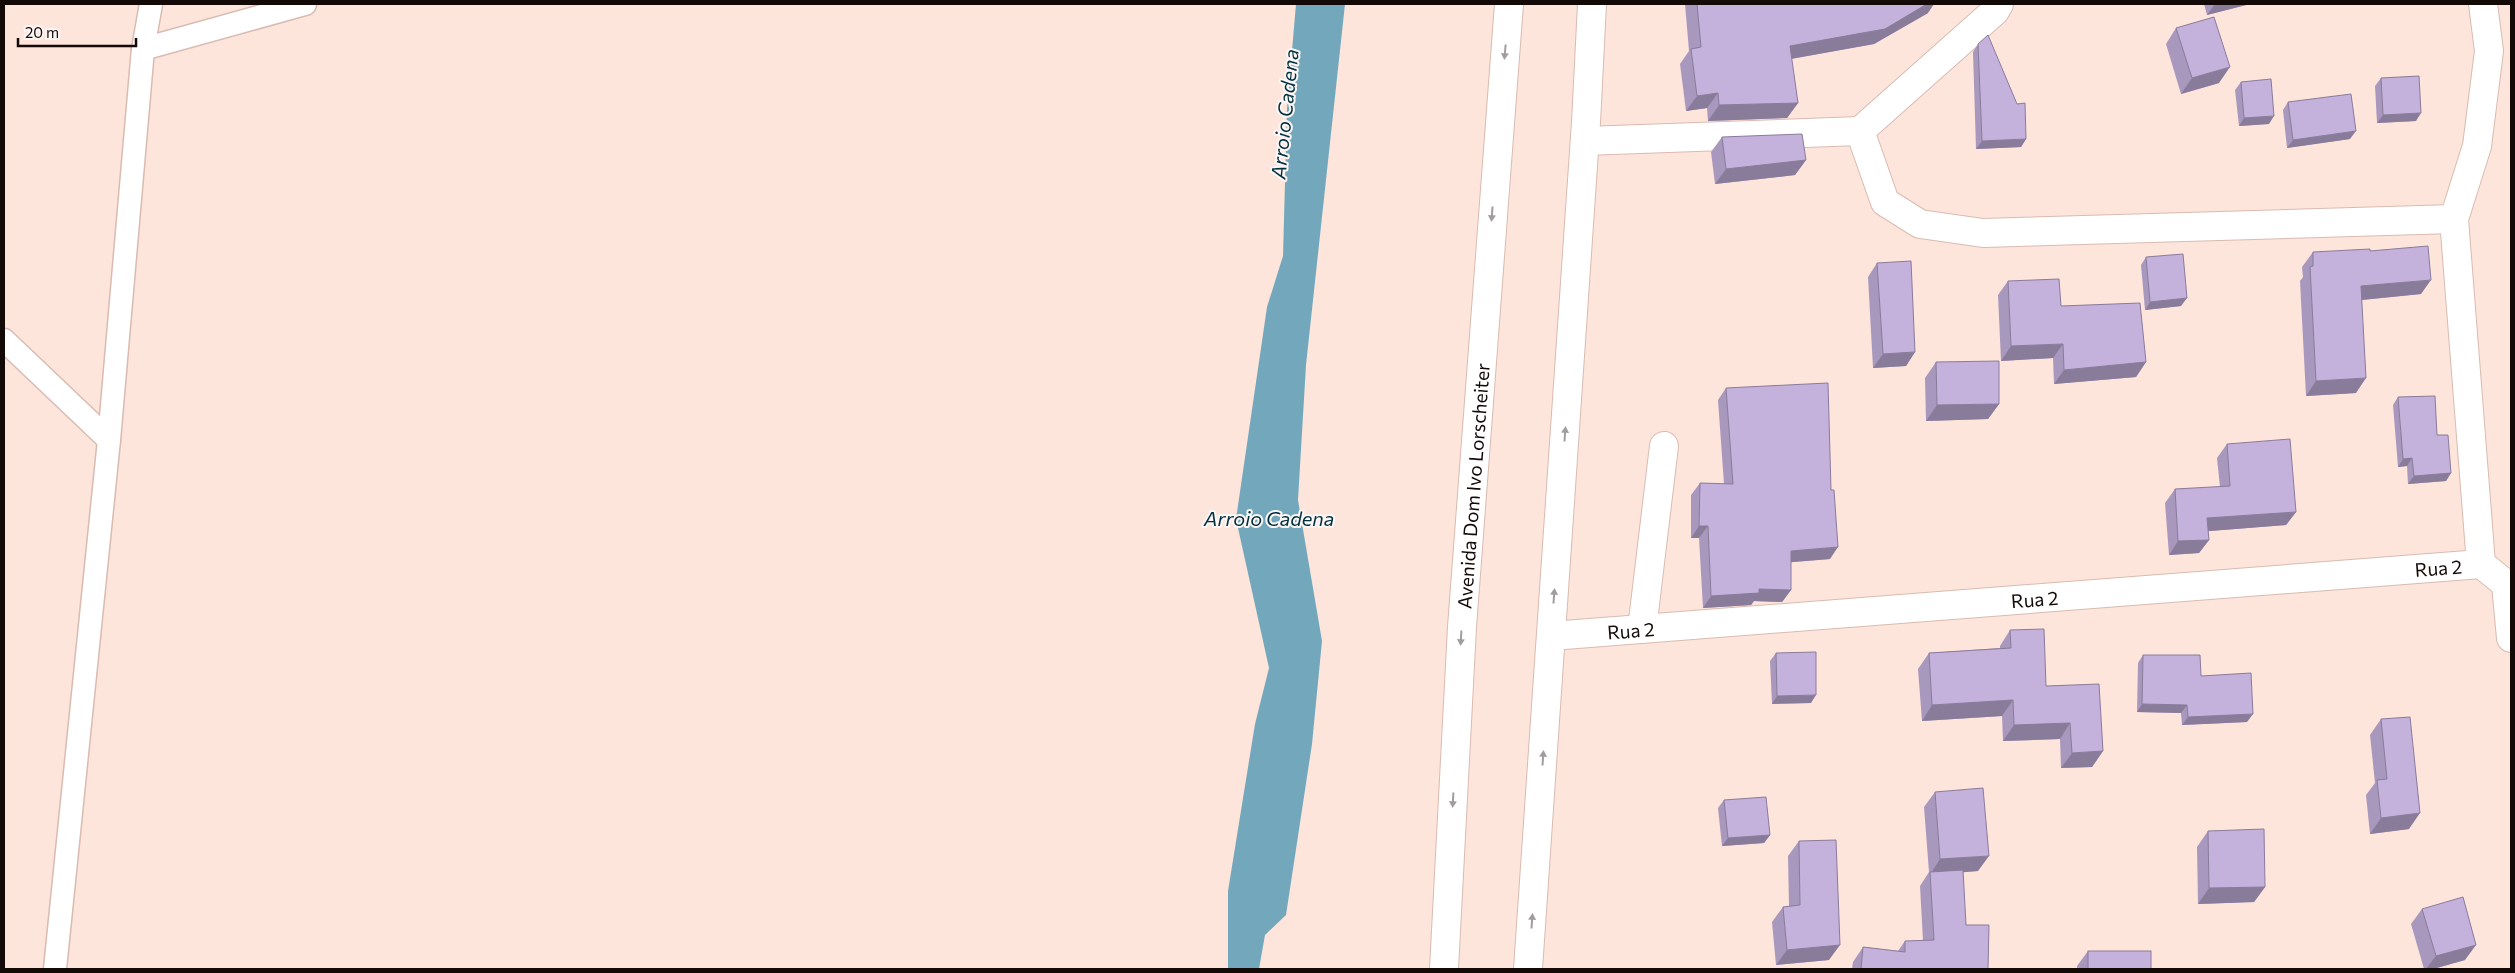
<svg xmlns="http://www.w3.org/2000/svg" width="2515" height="973" font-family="Commissioner,sans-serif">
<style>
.water{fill:#73a8bc}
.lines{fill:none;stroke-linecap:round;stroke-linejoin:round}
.lane-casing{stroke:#d9bbb1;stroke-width:25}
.street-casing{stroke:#d9bbb1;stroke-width:30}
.secondary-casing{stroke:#d9bbb1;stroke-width:30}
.lane{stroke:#fff;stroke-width:22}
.street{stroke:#fff;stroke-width:28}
.secondary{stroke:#fff;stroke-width:28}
.wall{fill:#a998bd}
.shaded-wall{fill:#897c9a}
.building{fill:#c4b1dc;stroke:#897c9a}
.oneway{fill:#a19d9c}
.labels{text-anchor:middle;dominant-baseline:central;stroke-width:4;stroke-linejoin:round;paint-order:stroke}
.street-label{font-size:19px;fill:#130a07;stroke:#fdf6f4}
.water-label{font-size:20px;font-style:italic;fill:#003140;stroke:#fdf6f4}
</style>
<rect width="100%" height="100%" fill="#fde5dc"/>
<!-- water -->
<path class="water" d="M1296,4H1345L1306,365L1298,500L1322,641L1312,744L1286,915L1265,935L1259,969H1228V891L1255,724L1269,668L1236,519L1267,307L1283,256L1287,109Z"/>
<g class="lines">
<defs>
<g id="lane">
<path d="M143,49L305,4"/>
<path d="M4,340L109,440"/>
<path d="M55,969L109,440L143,49L151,4"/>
</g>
<g id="street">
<path d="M1860,131L1885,202L1920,224L1983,233L2454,219"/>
<path d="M1585,141L1860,131L1995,11L1999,4"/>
<path d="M2481,564L2454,219L2477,146L2489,51L2483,4"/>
<path d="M2506,584L2511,638"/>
<path d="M1642,629L1664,446"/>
<path id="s1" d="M1551,636L2481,564L2506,584H2511"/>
</g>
<g id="secondary">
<path id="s2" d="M1444,969L1462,627L1509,4"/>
<path d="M1528,969L1586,122L1592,4"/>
</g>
</defs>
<!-- lane casing -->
<use href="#lane" class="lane-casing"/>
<!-- street casing -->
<use href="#street" class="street-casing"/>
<!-- secondary casing -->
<use href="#secondary" class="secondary-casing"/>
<!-- lane -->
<use href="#lane" class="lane"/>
<!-- street -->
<use href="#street" class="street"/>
<!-- secondary -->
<use href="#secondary" class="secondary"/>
</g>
<!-- wall -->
<g class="wall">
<path d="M1685,4H1927L1928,13L1874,44L1791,59L1798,103L1787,118L1708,121L1707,108L1686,111L1680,64L1689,51Z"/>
<path d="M2204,4H2250L2207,15Z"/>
<path d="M2176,28L2219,83L2181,94L2166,44Z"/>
<path d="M1978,44L2026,139L2021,147L1976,149L1973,52Z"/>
<path d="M2381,78L2416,121L2377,123L2375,86Z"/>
<path d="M2241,82L2269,124L2239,126L2235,90Z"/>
<path d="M2288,102L2350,139L2287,148L2283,110Z"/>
<path d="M1722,137L1806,160L1795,175L1715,184L1711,152Z"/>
<path d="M2370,251L2421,294L2362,300L2356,393L2306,396L2300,281L2303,277L2302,267L2313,252Z"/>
<path d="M2146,257L2181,306L2145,310L2141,265Z"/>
<path d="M1877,263L1915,352L1906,366L1873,368L1868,277Z"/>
<path d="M2008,281L2061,306L2146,362L2136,377L2054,384L2053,358L2001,361L1998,295Z"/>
<path d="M1936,362L1999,404L1988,419L1926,421L1925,378Z"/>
<path d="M1726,388L1830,559L1791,562V590L1782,602L1754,601L1751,605L1703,608L1699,538H1691V495L1700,483L1724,484L1718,400Z"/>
<path d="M2398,397L2437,435L2451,473L2446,481L2408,484L2407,466L2398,467L2393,405Z"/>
<path d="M2227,444L2296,512L2286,525L2208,531L2209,540L2199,553L2169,555L2165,503L2175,489L2220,487L2217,458Z"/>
<path d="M2010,630L2046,686L2103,751L2092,767L2061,768L2060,739L2003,741L2002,716L1922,721L1918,669L1929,653L2000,648V646Z"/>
<path d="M1776,653L1811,703L1772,704L1770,661Z"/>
<path d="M2143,655L2201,676L2247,722L2182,725L2181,713L2137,712L2138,663Z"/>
<path d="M2381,719L2409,829L2370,834L2366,795L2375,783L2370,735Z"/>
<path d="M1935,792L1978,871L1963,872L1966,925L1988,969H1852L1853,962L1863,947L1898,951L1905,941H1923L1920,886L1929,872L1924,807Z"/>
<path d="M1724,800L1770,835L1764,843L1722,846L1718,808Z"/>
<path d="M2208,831L2265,887L2254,902L2198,904L2197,847Z"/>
<path d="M1799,841L1829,960L1776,965L1772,922L1783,907L1789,906L1788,856Z"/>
<path d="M2422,909L2465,960L2433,969H2424L2411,924Z"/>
<path d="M2088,951L2151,969H2077V966Z"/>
</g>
<!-- shaded-wall -->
<g class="shaded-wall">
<path d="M1927,4H1934L1928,13L1874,44L1779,61L1790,46Z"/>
<path d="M2215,4H2250L2207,15Z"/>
<path d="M2230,67L2219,83L2181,94L2192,78Z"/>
<path d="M1718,93L1707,108L1686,111L1697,96Z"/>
<path d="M1798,103L1787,118L1708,121L1719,105Z"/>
<path d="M2421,113L2416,121L2377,123L2383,115Z"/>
<path d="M2274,116L2269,124L2239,126L2244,118Z"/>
<path d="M2356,131L2350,139L2287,148L2293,140Z"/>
<path d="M2026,139L2021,147L1976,149L1982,141Z"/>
<path d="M1806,160L1795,175L1715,184L1726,169Z"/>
<path d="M2431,280L2421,294L2351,301L2361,286Z"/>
<path d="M2187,298L2181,306L2145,310L2150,302Z"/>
<path d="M2063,344L2053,358L2001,361L2011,346Z"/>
<path d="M1915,352L1906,366L1873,368L1883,354Z"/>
<path d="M2146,362L2136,377L2054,384L2064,370Z"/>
<path d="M2366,378L2356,393L2306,396L2316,381Z"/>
<path d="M1999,404L1988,419L1926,421L1937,405Z"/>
<path d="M2412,458L2407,466L2398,467L2403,459Z"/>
<path d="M2451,473L2446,481L2408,484L2414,476Z"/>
<path d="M2296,512L2286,525L2198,532L2207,518Z"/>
<path d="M1699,526H1708L1699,538H1691Z"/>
<path d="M2209,540L2199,553L2169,555L2178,541Z"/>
<path d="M1838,547L1830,559L1782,563L1791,551Z"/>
<path d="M1759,589L1791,590L1782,602L1754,601L1751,605L1703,608L1711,596Z"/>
<path d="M1816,695L1811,703L1772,704L1777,696Z"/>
<path d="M2013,700L2002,716L1922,721L1932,705Z"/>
<path d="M2142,704L2187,705L2181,713L2137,712Z"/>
<path d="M2253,714L2247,722L2182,725L2188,717Z"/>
<path d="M2070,723L2060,739L2003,741L2014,725Z"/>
<path d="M2103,751L2092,767L2061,768L2072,753Z"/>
<path d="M2420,813L2409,829L2370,834L2381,818Z"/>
<path d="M1770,835L1764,843L1722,846L1728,838Z"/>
<path d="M1989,856L1978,871L1930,875L1940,859Z"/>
<path d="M2265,887L2254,902L2198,904L2209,888Z"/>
<path d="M1840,945L1829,960L1776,965L1787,950Z"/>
<path d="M2476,945L2465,960L2433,969H2426L2436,956Z"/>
</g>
<!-- building -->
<g class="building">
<path d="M1697,4H1927L1885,29L1790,46L1798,103L1719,105L1718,93L1697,96L1691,49L1701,47Z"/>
<path d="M2214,17L2230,67L2192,78L2176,28Z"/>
<path d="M1988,35L2017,104L2025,103L2026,139L1982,141L1978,44Z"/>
<path d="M2419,76L2421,113L2383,115L2381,78Z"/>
<path d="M2271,79L2274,116L2244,118L2241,82Z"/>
<path d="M2351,94L2356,131L2293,140L2288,102Z"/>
<path d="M1802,134L1806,160L1726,169L1722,137Z"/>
<path d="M2428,246L2431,280L2361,286L2366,378L2316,381L2310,267L2313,266V252L2370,249V251Z"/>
<path d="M2183,254L2187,298L2150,302L2146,257Z"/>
<path d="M1911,261L1915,352L1883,354L1877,263Z"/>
<path d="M2059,279L2061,306L2140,303L2146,362L2064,370L2063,344L2011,346L2008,281Z"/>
<path d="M1999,361V404L1937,405L1936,362Z"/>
<path d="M1828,383L1831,490H1834L1838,547L1791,551V590L1759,589V593L1711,596L1708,526H1699L1700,483L1733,484L1726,388Z"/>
<path d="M2435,396L2437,435H2448L2451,473L2414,476L2412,458L2403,459L2398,397Z"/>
<path d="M2290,439L2296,512L2207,518L2209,540L2178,541L2175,489L2230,486L2227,444Z"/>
<path d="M2044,629L2046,686L2099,684L2103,751L2072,753L2070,723L2014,725L2013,700L1932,705L1929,653L2011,648L2010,630Z"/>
<path d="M1816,652V695L1777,696L1776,653Z"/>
<path d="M2143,655H2200L2201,676L2251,673L2253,714L2188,717L2187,705L2142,704Z"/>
<path d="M2410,717L2420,813L2381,818L2377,780L2387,779L2381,719Z"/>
<path d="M1983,788L1989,856L1940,859L1935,792Z"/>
<path d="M1766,797L1770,835L1728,838L1724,800Z"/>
<path d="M2264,829L2265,887L2209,888L2208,831Z"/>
<path d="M1836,840L1840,945L1787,950L1783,907L1800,905L1799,841Z"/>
<path d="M1963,870L1966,925H1989L1988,969H1861L1863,947L1905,952V941L1934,940L1930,872Z"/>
<path d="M2463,897L2476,945L2436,956L2422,909Z"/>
<rect x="2088" y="951" width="63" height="18"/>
</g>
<!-- one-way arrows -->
<defs><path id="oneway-solid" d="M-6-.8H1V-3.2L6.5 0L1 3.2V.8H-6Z" transform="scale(1.25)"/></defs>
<g class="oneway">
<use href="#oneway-solid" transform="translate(1505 52) rotate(95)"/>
<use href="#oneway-solid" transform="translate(1492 214) rotate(94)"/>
<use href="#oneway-solid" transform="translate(1565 434) rotate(-86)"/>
<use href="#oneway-solid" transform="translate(1554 596) rotate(-86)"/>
<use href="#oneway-solid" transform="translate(1461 638) rotate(93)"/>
<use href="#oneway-solid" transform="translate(1543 758) rotate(-86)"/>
<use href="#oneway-solid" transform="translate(1453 800) rotate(93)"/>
<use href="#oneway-solid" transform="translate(1532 921) rotate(-86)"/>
</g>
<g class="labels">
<!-- street labels -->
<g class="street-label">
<text stroke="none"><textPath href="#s2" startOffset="484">Avenida Dom Ivo Lorscheiter</textPath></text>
<text stroke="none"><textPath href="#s1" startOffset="890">Rua 2</textPath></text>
<text stroke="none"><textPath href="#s1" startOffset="485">Rua 2</textPath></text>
<text stroke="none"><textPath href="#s1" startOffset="80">Rua 2</textPath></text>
</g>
<!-- water labels -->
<g class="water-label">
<text transform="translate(1284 114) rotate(-84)">Arroio Cadena</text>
<text x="1269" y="518">Arroio Cadena</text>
</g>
</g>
<!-- border -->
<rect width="2515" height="973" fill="none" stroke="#130a07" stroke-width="10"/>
<!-- scale -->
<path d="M18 38v8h118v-8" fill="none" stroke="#130a07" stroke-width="2.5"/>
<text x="25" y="38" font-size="15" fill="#130a07" stroke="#fdf6f4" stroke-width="4" paint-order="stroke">20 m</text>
</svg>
